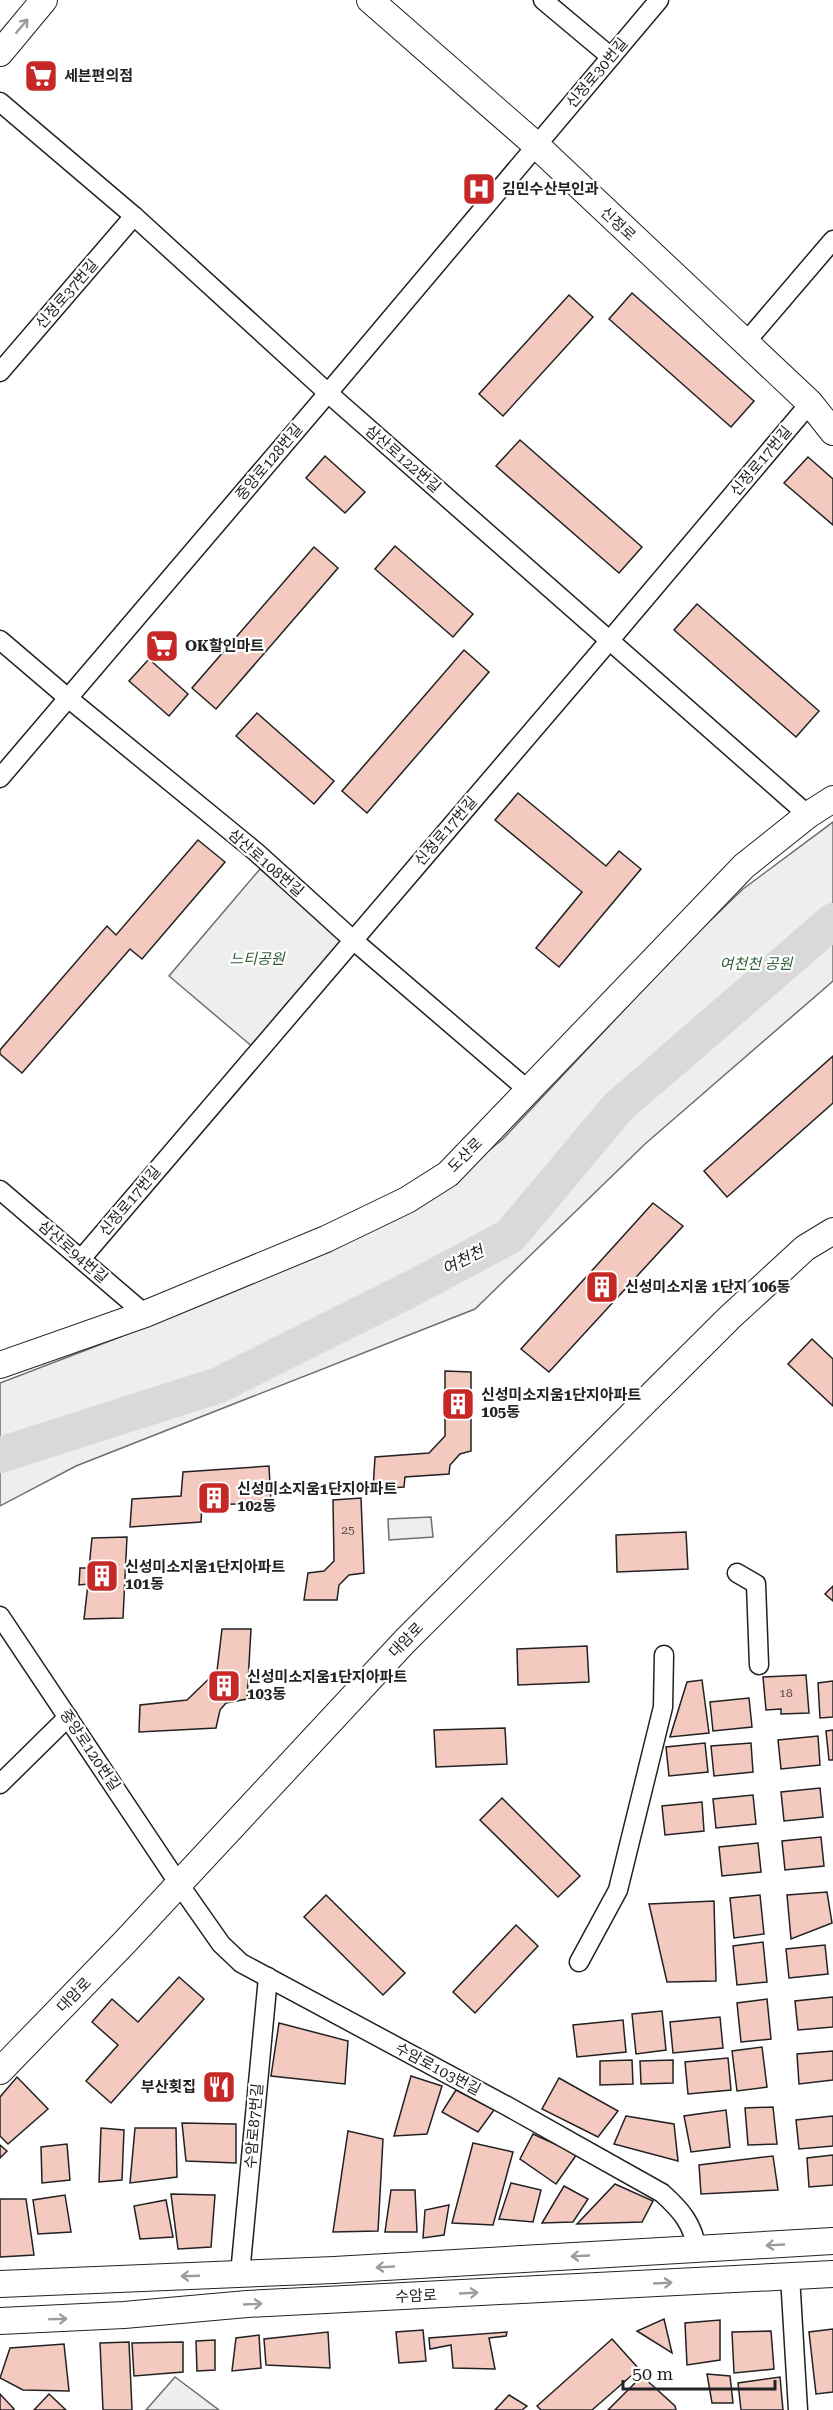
<svg xmlns="http://www.w3.org/2000/svg" width="833" height="2410" font-family="'Roboto Serif','Noto Sans KR',serif">
<style>
.green{fill:#eee;stroke:#6f6f6f;stroke-width:1.5}
.lines{fill:none;stroke-linecap:round;stroke-linejoin:round}
.river{stroke:#d9d9d9;stroke-width:36}
.building{fill:#f3c9c0;stroke:#222;stroke-width:1.5}
.street-casing{stroke:#222;stroke-width:21}
.secondary-casing{stroke:#222;stroke-width:28}
.street{stroke:#fff;stroke-width:18}
.secondary{stroke:#fff;stroke-width:26}
.oneway{stroke:#9c9c9c}
.labels{text-anchor:middle;dominant-baseline:central;stroke-width:4.5;stroke-linejoin:round;paint-order:stroke}
.number-label{font-size:12px;fill:#564c4a}
.street-label{font-size:15px;fill:#222;stroke:#fff}
.poi-label{font-size:15px;font-weight:bold;fill:#222;stroke:#fff;text-anchor:start}
.park-label{font-size:15px;font-style:italic;fill:#2f5e38;stroke:#fff}
.water-label{font-size:16px;font-style:italic;fill:#222;stroke:#fff}
</style>
<rect width="100%" height="100%" fill="#fff"/>
<!-- green -->
<g class="green">
<path d="M833,822V981L645,1144L475,1309L76,1466L0,1506V1383L120,1337L370,1229L450,1182L503,1139L685,945L743,889Z"/>
<path d="M260,869L344,941L254,1048L169,976Z"/>
<path d="M431,1517L433,1537L389,1540L388,1519Z"/>
<path d="M175,2377L219,2410H146Z"/>
</g>
<g class="lines">
<!-- river -->
<path class="river" d="M0,1455L219,1385L411,1289L510,1236L618,1107L833,921"/>
</g>
<!-- building -->
<g class="building">
<path d="M632,293L754,401L731,427L609,319Z"/>
<path d="M569,295L593,317L503,416L479,394Z"/>
<path d="M520,440L642,547L619,573L496,466Z"/>
<path d="M325,456L365,492L345,513L306,478Z"/>
<path d="M808,457L833,479V525L784,483Z"/>
<path d="M395,546L473,614L453,637L375,569Z"/>
<path d="M314,547L338,568L216,709L192,688Z"/>
<path d="M697,604L819,711L796,737L674,630Z"/>
<path d="M464,650L489,672L367,813L342,791Z"/>
<path d="M149,659L188,694L169,716L129,681Z"/>
<path d="M257,713L334,781L314,804L236,736Z"/>
<path d="M518,793L606,866L619,851L641,869L559,967L536,948L582,892L495,820Z"/>
<path d="M198,840L225,862L142,959L130,949L22,1073L0,1054V1050L107,926L116,935Z"/>
<path d="M833,1056V1103L727,1197L704,1171Z"/>
<path d="M653,1203L683,1226L549,1372L521,1349Z"/>
<path d="M812,1339L833,1359V1406L788,1364Z"/>
<path d="M445,1371L471,1372V1451L460,1454L450,1465L449,1474L405,1477L404,1487L373,1489L375,1457L429,1453L445,1436Z"/>
<path d="M269,1466L271,1503L202,1505L201,1522L130,1527L132,1499L181,1496L183,1472Z"/>
<path d="M361,1498L364,1573L349,1575L339,1585L337,1600H304L308,1573L324,1571L334,1561L333,1500Z"/>
<path d="M686,1532L688,1569L617,1572L616,1535Z"/>
<path d="M127,1537L123,1618L84,1619L88,1584L79,1585L80,1568H89L92,1538Z"/>
<path d="M833,1586V1601L825,1594Z"/>
<path d="M222,1629H251L247,1699L226,1703L220,1710L216,1728L139,1732L140,1705L187,1700L217,1671Z"/>
<path d="M587,1646L589,1682L518,1685L517,1649Z"/>
<path d="M806,1675L809,1713L781,1714V1709L766,1710L763,1677Z"/>
<path d="M702,1680L709,1733L670,1737L687,1682Z"/>
<path d="M833,1681V1717L820,1718L818,1683Z"/>
<path d="M749,1698L752,1727L713,1731L710,1702Z"/>
<path d="M505,1728L507,1764L436,1767L434,1730Z"/>
<path d="M833,1730V1760H829L826,1731Z"/>
<path d="M818,1736L820,1765L781,1769L778,1740Z"/>
<path d="M705,1743L708,1772L669,1776L666,1747Z"/>
<path d="M751,1743L753,1772L714,1776L711,1746Z"/>
<path d="M820,1788L823,1817L784,1821L781,1792Z"/>
<path d="M753,1795L756,1824L716,1828L713,1799Z"/>
<path d="M502,1798L580,1876L558,1897L480,1820Z"/>
<path d="M702,1802L704,1831L665,1835L662,1806Z"/>
<path d="M821,1837L824,1866L785,1870L782,1841Z"/>
<path d="M758,1843L761,1872L722,1876L719,1847Z"/>
<path d="M827,1892L832,1923L791,1939L787,1895Z"/>
<path d="M326,1895L405,1973L383,1995L304,1917Z"/>
<path d="M760,1895L764,1934L734,1938L730,1898Z"/>
<path d="M714,1901L716,1981L667,1982L649,1904Z"/>
<path d="M516,1925L538,1946L475,2013L453,1992Z"/>
<path d="M763,1942L767,1982L737,1985L733,1946Z"/>
<path d="M825,1945L828,1974L789,1978L786,1949Z"/>
<path d="M179,1977L204,1999L111,2103L86,2081L118,2045L92,2022L112,1999L138,2022Z"/>
<path d="M833,1997V2027L798,2030L795,2001Z"/>
<path d="M767,1999L771,2039L741,2042L737,2003Z"/>
<path d="M662,2011L666,2050L636,2054L632,2014Z"/>
<path d="M720,2017L723,2048L673,2053L670,2022Z"/>
<path d="M623,2020L626,2052L577,2057L573,2025Z"/>
<path d="M279,2023L348,2041L345,2084L271,2076Z"/>
<path d="M762,2047L767,2087L737,2091L732,2051Z"/>
<path d="M833,2051V2080L799,2084L797,2054Z"/>
<path d="M728,2058L731,2090L688,2094L685,2062Z"/>
<path d="M632,2060L633,2084L600,2085V2061Z"/>
<path d="M673,2060V2083L641,2084L640,2061Z"/>
<path d="M411,2076L442,2086L427,2134L394,2136Z"/>
<path d="M17,2077L48,2109L8,2144L0,2136V2097Z"/>
<path d="M559,2078L618,2111L598,2137L542,2109Z"/>
<path d="M456,2090L494,2110L478,2132L442,2112Z"/>
<path d="M773,2107L777,2144L748,2145L745,2108Z"/>
<path d="M726,2110L730,2147L691,2152L684,2116Z"/>
<path d="M626,2116L674,2124L678,2161L614,2144Z"/>
<path d="M833,2116V2146L799,2149L796,2120Z"/>
<path d="M182,2123L236,2124V2163L186,2161Z"/>
<path d="M101,2128L124,2130L122,2180L99,2182Z"/>
<path d="M135,2128H176L177,2177L130,2183Z"/>
<path d="M348,2131L383,2139L378,2231L333,2232Z"/>
<path d="M533,2134L577,2154L556,2184L520,2159Z"/>
<path d="M473,2143L513,2152L493,2225L452,2223Z"/>
<path d="M67,2144L70,2180L42,2183L41,2147Z"/>
<path d="M0,2145L7,2151L0,2158Z"/>
<path d="M833,2155V2185L809,2187L807,2158Z"/>
<path d="M773,2156L778,2190L701,2194L699,2165Z"/>
<path d="M511,2183L541,2190L533,2222L499,2219Z"/>
<path d="M615,2184L653,2201L642,2222L577,2224Z"/>
<path d="M564,2186L588,2199L573,2222L542,2223Z"/>
<path d="M391,2190H415L417,2232H385Z"/>
<path d="M171,2194L215,2195L211,2247L178,2249Z"/>
<path d="M65,2195L71,2232L38,2234L33,2200Z"/>
<path d="M0,2199H26L34,2255L0,2257Z"/>
<path d="M166,2200L173,2237L140,2239L134,2206Z"/>
<path d="M449,2205L444,2235L423,2238L425,2210Z"/>
<path d="M664,2319L672,2353L637,2331Z"/>
<path d="M720,2320V2360L687,2365L685,2323Z"/>
<path d="M833,2329V2392L816,2394L809,2332Z"/>
<path d="M423,2330L426,2361L399,2363L396,2332Z"/>
<path d="M771,2331L774,2369L734,2373L732,2332Z"/>
<path d="M328,2332L330,2368L266,2365L264,2339Z"/>
<path d="M507,2332L506,2336L489,2338L495,2369L453,2368L451,2345L430,2349L429,2338Z"/>
<path d="M259,2335L261,2368L232,2371L236,2338Z"/>
<path d="M612,2339L639,2369L592,2410H541L537,2406Z"/>
<path d="M215,2340V2370L197,2371L196,2341Z"/>
<path d="M129,2342L132,2410H103L100,2343Z"/>
<path d="M183,2342V2372L134,2376L132,2343Z"/>
<path d="M64,2344L69,2391L23,2390L0,2378L10,2348Z"/>
<path d="M707,2374L730,2376L733,2403H712Z"/>
<path d="M642,2376L675,2406L676,2410H608Z"/>
<path d="M780,2377L783,2410H741L738,2383Z"/>
<path d="M0,2394L14,2409L13,2410H0Z"/>
<path d="M49,2394L66,2410H34Z"/>
<path d="M509,2395L527,2406L522,2410H495Z"/>
</g>
<g class="lines">
<defs>
<g id="street">
<path d="M543,0L611,57"/>
<path d="M0,102L134,216L328,393L808,815"/>
<path d="M745,343L833,240"/>
<path d="M0,372L134,216"/>
<path d="M0,640L68,698L256,852L353,940L528,1090"/>
<path d="M0,778L328,393L659,0"/>
<path d="M0,1190L145,1314"/>
<path d="M81,1259L610,640L810,403"/>
<path d="M737,1573L756,1584L759,1665"/>
<path d="M0,1616L179,1884L221,1944L241,1963L507,2106L662,2193C681,2210 693,2224 697,2250"/>
<path d="M0,1784L68,1717"/>
<path d="M579,1962L618,1890L663,1707L664,1655"/>
<path d="M240,2274L268,1977"/>
<path d="M790,2276L798,2410"/>
</g>
<g id="secondary">
<path d="M370,0L536,145L810,403L833,432"/>
<path d="M0,53L44,0"/>
<path d="M0,1365L145,1314L326,1239L407,1200L448,1174L744,866L808,815L833,799"/>
<path d="M0,2071L124,1943L405,1641L729,1318L805,1248L833,1231"/>
<path d="M0,2284L334,2270L833,2241"/>
<path d="M0,2321L124,2315L247,2304L833,2274"/>
</g>
</defs>
<!-- street casing -->
<use href="#street" class="street-casing"/>
<!-- secondary casing -->
<use href="#secondary" class="secondary-casing"/>
<!-- street -->
<use href="#street" class="street"/>
<!-- secondary -->
<use href="#secondary" class="secondary"/>
</g>
<!-- one-way arrows -->
<defs><path id="oneway-shaft" d="M-6 0H5M1.5-3L5.5 0L1.5 3" fill="none" stroke-width="1.6" stroke-linecap="round" stroke-linejoin="round" transform="scale(1.5)"/></defs>
<g class="oneway">
<use href="#oneway-shaft" transform="translate(22 26) rotate(-50)"/>
<use href="#oneway-shaft" transform="translate(775 2245) rotate(177)"/>
<use href="#oneway-shaft" transform="translate(580 2256) rotate(177)"/>
<use href="#oneway-shaft" transform="translate(385 2267) rotate(177)"/>
<use href="#oneway-shaft" transform="translate(190 2276) rotate(178)"/>
<use href="#oneway-shaft" transform="translate(663 2283) rotate(-3)"/>
<use href="#oneway-shaft" transform="translate(469 2293) rotate(-3)"/>
<use href="#oneway-shaft" transform="translate(253 2304) rotate(-3)"/>
<use href="#oneway-shaft" transform="translate(58 2319) rotate(-2)"/>
</g>
<!-- icons -->
<defs>
<symbol id="supermarket-square" viewBox="-11 -11 22 22"><rect x="-9" y="-9" width="18" height="18" rx="4" fill="#c62828" stroke="#fff"/><path d="M-6-5.5h2.5l.6 2H6L4.5 2H-2.5L-4.4-4H-6ZM-1.5 3.2a1.3 1.3 0 1 0 .1 0ZM3 3.2a1.3 1.3 0 1 0 .1 0Z" fill="#fff"/></symbol>
<symbol id="hospital-square" viewBox="-11 -11 22 22"><rect x="-9" y="-9" width="18" height="18" rx="4" fill="#c62828" stroke="#fff"/><path d="M-5-5h3v3.5h4V-5h3V5h-3V1.5h-4V5h-3Z" fill="#fff"/></symbol>
<symbol id="building-square" viewBox="-11 -11 22 22"><rect x="-9" y="-9" width="18" height="18" rx="4" fill="#c62828" stroke="#fff"/><path d="M-4-6H4V6H1V3H-1V6H-4ZM-2.5-4.3h1.7v1.8h-1.7ZM.8-4.3h1.7v1.8H.8ZM-2.5-1h1.7V.8h-1.7ZM.8-1h1.7V.8H.8Z" fill="#fff"/></symbol>
<symbol id="restaurant-square" viewBox="-11 -11 22 22"><rect x="-9" y="-9" width="18" height="18" rx="4" fill="#c62828" stroke="#fff"/><path d="M-5-6h1v4h1v-4h1v4h1v-4h1v5L-1.5 .5V6h-2V.5L-5-1ZM5-6V6H3V1.5H1.5Q1.5-4 5-6Z" fill="#fff"/></symbol>
</defs>
<g fill-rule="evenodd">
<use href="#supermarket-square" x="22" y="57" width="38" height="38"/>
<use href="#hospital-square" x="460" y="170" width="38" height="38"/>
<use href="#supermarket-square" x="143" y="627" width="38" height="38"/>
<use href="#building-square" x="583" y="1268" width="38" height="38"/>
<use href="#building-square" x="439" y="1385" width="38" height="38"/>
<use href="#building-square" x="195" y="1479" width="38" height="38"/>
<use href="#building-square" x="83" y="1557" width="38" height="38"/>
<use href="#building-square" x="205" y="1667" width="38" height="38"/>
<use href="#restaurant-square" x="200" y="2068" width="38" height="38"/>
</g>
<g class="labels">
<!-- number labels -->
<g class="number-label">
<text x="348" y="1530">25</text>
<text x="786" y="1693">18</text>
</g>
<!-- street labels -->
<g class="street-label">
<text transform="translate(597 73) rotate(-50)">신정로30번길</text>
<text transform="translate(618 224) rotate(43)">신정로</text>
<text transform="translate(67 294) rotate(-49)">신정로37번길</text>
<text transform="translate(403 459) rotate(41)">삼산로122번길</text>
<text transform="translate(761 461) rotate(-50)">신정로17번길</text>
<text transform="translate(269 462) rotate(-50)">중앙로128번길</text>
<text transform="translate(446 831) rotate(-49)">신정로17번길</text>
<text transform="translate(266 863) rotate(41)">삼산로108번길</text>
<text transform="translate(465 1155) rotate(-45)">도산로</text>
<text transform="translate(130 1201) rotate(-50)">신정로17번길</text>
<text transform="translate(73 1252) rotate(41)">삼산로94번길</text>
<text transform="translate(406 1640) rotate(-46)">대암로</text>
<text transform="translate(90 1750) rotate(56)">중앙로120번길</text>
<text transform="translate(74 1995) rotate(-46)">대암로</text>
<text transform="translate(438 2069) rotate(28)">수암로103번길</text>
<text transform="translate(254 2126) rotate(-85)">수암로87번길</text>
<text transform="translate(416 2296) rotate(-3)">수암로</text>
</g>
<!-- poi labels -->
<g class="poi-label">
<text x="64" y="76">세븐편의점</text>
<text x="502" y="189">김민수산부인과</text>
<text x="185" y="646">OK할인마트</text>
<text x="625" y="1287">신성미소지움 1단지 106동</text>
<text x="481" y="1395">신성미소지움1단지아파트<tspan x="481" dy="17">105동</tspan></text>
<text x="237" y="1489">신성미소지움1단지아파트<tspan x="237" dy="17">102동</tspan></text>
<text x="125" y="1567">신성미소지움1단지아파트<tspan x="125" dy="17">101동</tspan></text>
<text x="247" y="1677">신성미소지움1단지아파트<tspan x="247" dy="17">103동</tspan></text>
<text x="196" y="2087" text-anchor="end">부산횟집</text>
</g>
<!-- park labels -->
<g class="park-label">
<text x="257" y="959">느티공원</text>
<text x="756" y="964">여천천 공원</text>
</g>
<!-- water labels -->
<g class="water-label">
<text transform="translate(463 1260) rotate(-27)">여천천</text>
</g>
</g>
<!-- scale -->
<path d="M623 2380v9h152v-9" fill="none" stroke="#222222" stroke-width="3"/>
<text x="632" y="2380" font-size="18" fill="#222222" stroke="#ffffff" stroke-width="4.5" paint-order="stroke">50 m</text>
</svg>
